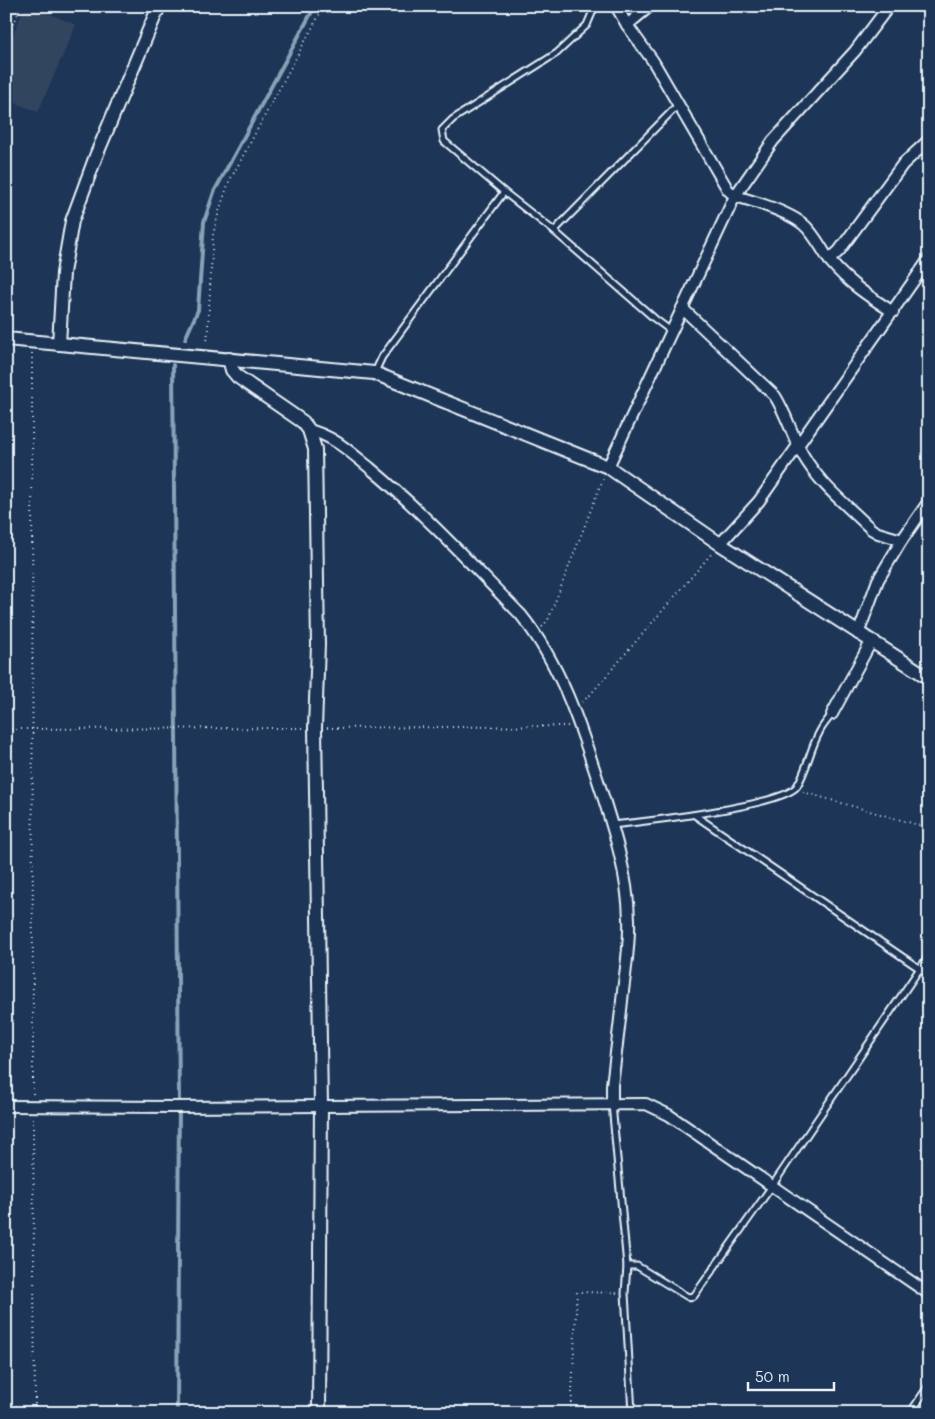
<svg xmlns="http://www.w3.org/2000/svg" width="935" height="1419" font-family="Mali,sans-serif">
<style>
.built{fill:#33445e}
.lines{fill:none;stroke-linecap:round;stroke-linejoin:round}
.stream{stroke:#86a3b7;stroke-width:4}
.service-casing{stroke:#e8f1f8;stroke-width:9}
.minor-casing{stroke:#e8f1f8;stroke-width:14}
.tertiary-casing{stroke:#e8f1f8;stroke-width:16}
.path{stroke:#e8f1f8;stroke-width:2;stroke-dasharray:1 4;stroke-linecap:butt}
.service{stroke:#1d3557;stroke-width:5}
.minor{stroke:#1d3557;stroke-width:10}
.tertiary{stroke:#1d3557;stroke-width:12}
</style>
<rect width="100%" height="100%" fill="#1d3557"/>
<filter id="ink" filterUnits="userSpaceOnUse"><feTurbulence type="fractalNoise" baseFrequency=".02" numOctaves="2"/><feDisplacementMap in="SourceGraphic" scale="10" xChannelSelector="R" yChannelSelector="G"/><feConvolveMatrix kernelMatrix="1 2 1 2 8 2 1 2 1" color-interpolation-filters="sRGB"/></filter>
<g filter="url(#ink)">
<!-- built -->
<path class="built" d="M25,6H31L76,25L38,112L6,99V52Z"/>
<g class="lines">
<!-- stream -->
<g class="stream">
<path d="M6,20L12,6"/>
<path d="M185,339L198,310L204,222L214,192L315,6"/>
<path d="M173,365L179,1101L177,1413"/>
</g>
<defs>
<g id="service">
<path d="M595,6L587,25L557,53L453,119L442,130L444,141L504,192L554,231L655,319L671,331"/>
<path d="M554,231L679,104"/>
<path d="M375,372L382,357L504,192"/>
<path d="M696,816L929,975"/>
<path d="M612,825C641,822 784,806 797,786C807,770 810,749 819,733C822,726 828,720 832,714"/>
<path d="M612,1104L627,1266L625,1293L632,1413"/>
<path d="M627,1266H637L688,1297L694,1296L772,1186L929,955"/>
<path d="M910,1413L929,1385"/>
</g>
<g id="minor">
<path d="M616,6L627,25L653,61L728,190L735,196C753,201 788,212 803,224C815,234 821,249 830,261C848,283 870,297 893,312"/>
<path d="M627,25L650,6"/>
<path d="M829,260L839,251L903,164L929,140"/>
<path d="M682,308L775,396C787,415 792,436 803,455C820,485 847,505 871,529L878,533L902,540"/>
<path d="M309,430C334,436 351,453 370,468C424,513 472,565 521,615C562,666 581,728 601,790C614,831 628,875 629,919C630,943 626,967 623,991C620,1022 616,1053 612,1085V1103"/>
<path d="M608,467L735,196L773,141L855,51L889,6"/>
<path d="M720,544L759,501L929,259"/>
<path d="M858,634L878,580L902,540L929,501"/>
<path d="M832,714L871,642"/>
<path d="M6,1106L172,1107L646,1104L669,1115L929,1294"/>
</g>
<g id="tertiary">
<path d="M6,339L374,373L608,467L720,544L929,678"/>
<path d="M59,344L63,273L72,221L96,156L159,6"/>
<path d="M229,359L232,370L238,377L303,422L309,430L315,449L318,644L315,728L321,1105L319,1413"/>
</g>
</defs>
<!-- service casing -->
<use href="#service" class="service-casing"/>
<!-- minor casing -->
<use href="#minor" class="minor-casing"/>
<!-- tertiary casing -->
<use href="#tertiary" class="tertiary-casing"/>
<!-- path -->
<g class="path">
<path d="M6,43L21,6"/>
<path d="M207,345L213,235L219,211L229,182L324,6"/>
<path d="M32,353L33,1095"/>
<path d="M542,627L548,620L603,479"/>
<path d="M582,702L590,695L712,553"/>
<path d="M327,728L570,726"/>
<path d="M6,729L302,728"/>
<path d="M803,792L929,828"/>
<path d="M33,1118L35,1413"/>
<path d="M571,1413L577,1292L618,1293"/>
</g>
<!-- service -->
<use href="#service" class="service"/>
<!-- minor -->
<use href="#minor" class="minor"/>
<!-- tertiary -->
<use href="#tertiary" class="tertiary"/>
</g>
</g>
<!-- margin -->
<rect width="935" height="1419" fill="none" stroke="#1d3557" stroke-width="25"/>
<rect x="12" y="12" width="910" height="1394" fill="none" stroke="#e8f1f8" stroke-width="2" filter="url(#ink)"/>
<!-- scale -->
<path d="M748 1382v8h86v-8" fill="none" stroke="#e8f1f8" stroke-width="2.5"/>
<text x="755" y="1382" font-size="15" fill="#e8f1f8" stroke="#1d3557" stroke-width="4" paint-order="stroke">50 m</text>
</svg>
